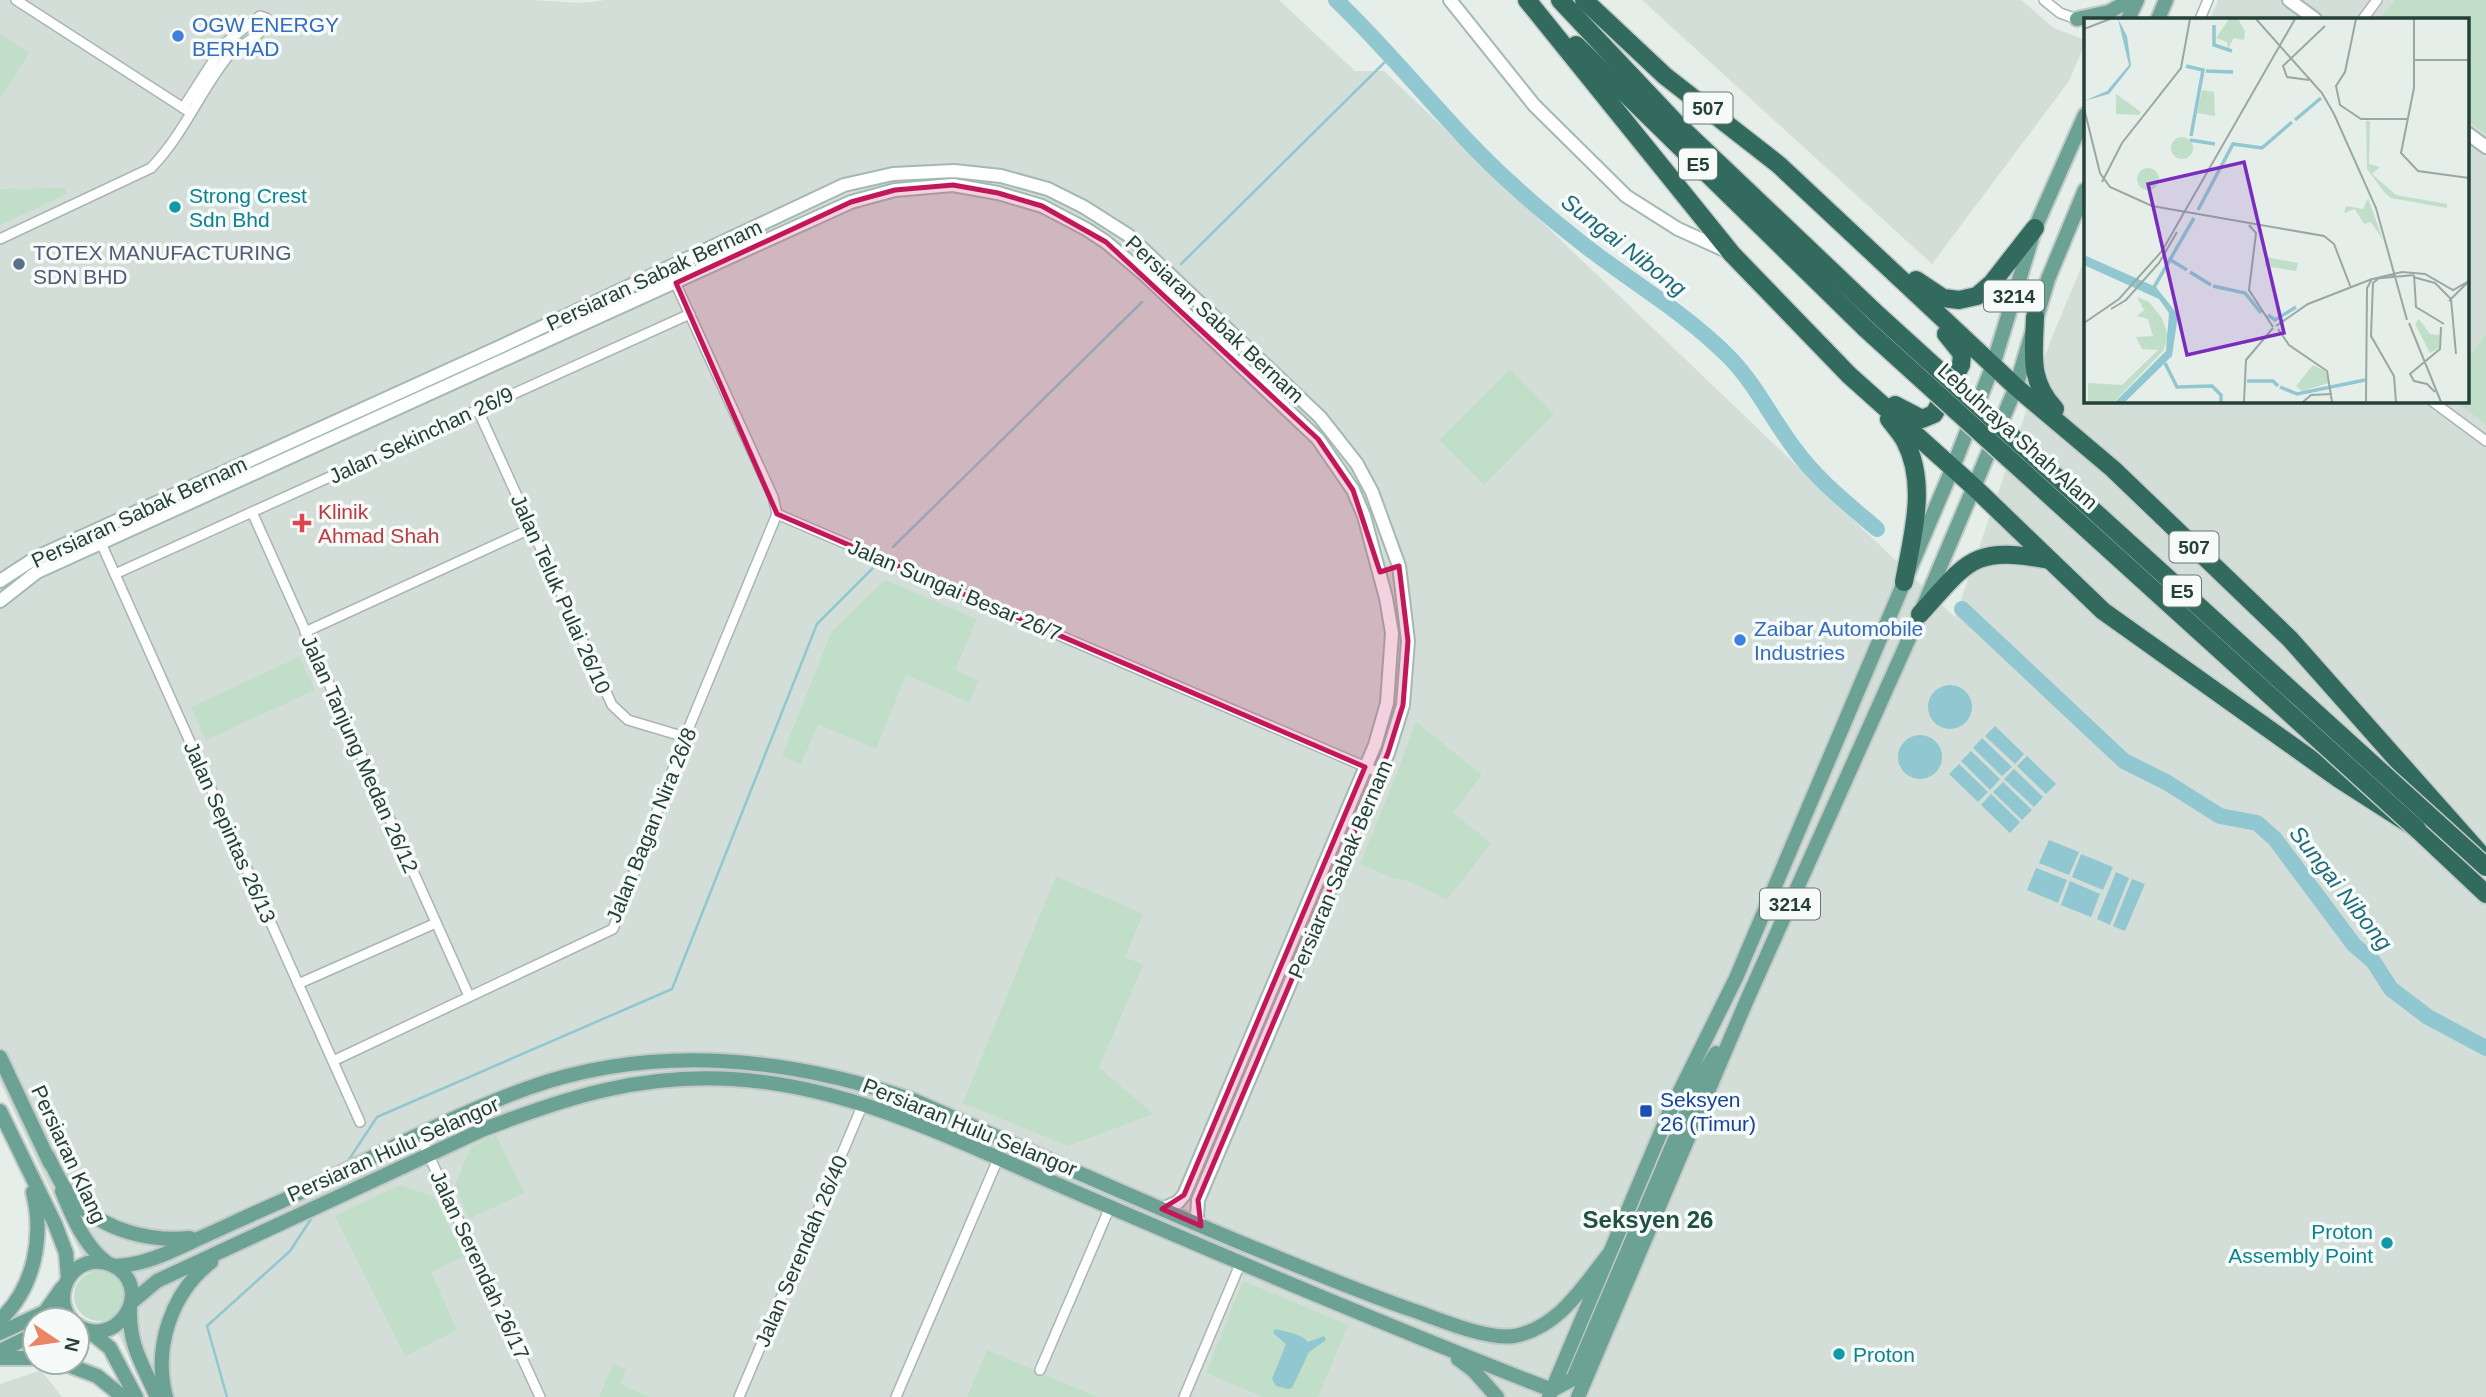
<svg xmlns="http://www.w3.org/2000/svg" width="2486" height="1397" font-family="Helvetica,sans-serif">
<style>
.built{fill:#d4ded9}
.green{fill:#c0dec8}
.water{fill:#91c7d0}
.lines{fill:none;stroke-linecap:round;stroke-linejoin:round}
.stream{stroke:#91c7d0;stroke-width:2.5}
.river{stroke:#91c7d0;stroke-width:16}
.street-casing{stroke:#a8b6b1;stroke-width:12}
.secondary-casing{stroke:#a4b9b2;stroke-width:16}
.primary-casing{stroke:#c2cac7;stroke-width:18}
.highway-casing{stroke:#c2cac7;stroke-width:21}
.street{stroke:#fff;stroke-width:9}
.secondary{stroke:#fff;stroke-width:12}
.primary{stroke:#6ca293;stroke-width:14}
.highway{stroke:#326b5e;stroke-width:18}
.highway-bridge-casing{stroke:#c2cac7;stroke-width:21;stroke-linecap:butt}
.highway-bridge{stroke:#326b5e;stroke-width:18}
.marked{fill:#c2185b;fill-opacity:0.2;stroke:#c2185b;stroke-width:5;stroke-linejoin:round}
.shop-dot{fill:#3f7fe0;stroke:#f6faf8;stroke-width:2.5}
.culture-dot{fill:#0f9aa8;stroke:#f6faf8;stroke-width:2.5}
.service-dot{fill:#5c6f8a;stroke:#f6faf8;stroke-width:2.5}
.health-dot{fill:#e0444e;stroke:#f6faf8;stroke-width:2.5}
.transit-dot{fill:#1a4fb4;stroke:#f6faf8;stroke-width:2.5}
.labels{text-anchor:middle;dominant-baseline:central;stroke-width:7;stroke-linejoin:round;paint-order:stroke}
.shield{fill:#f6faf8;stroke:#647872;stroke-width:2}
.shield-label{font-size:19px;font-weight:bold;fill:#254038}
.shop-label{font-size:21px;fill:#366cbe;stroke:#f6faf8;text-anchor:start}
.culture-label{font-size:21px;fill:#0d838f;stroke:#f6faf8;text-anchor:start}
.service-label{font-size:21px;fill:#4e5e75;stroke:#f6faf8;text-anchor:start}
.street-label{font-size:21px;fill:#254038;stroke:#f6faf8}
.health-label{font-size:21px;fill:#be3a42;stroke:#f6faf8;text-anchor:start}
.transit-label{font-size:21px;fill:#164399;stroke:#f6faf8;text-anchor:start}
.water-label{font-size:23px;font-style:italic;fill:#216c7a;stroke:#f6faf8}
.quarter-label{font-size:24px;font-weight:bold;fill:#215145;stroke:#f6faf8}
.inset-river{fill:none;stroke:#91c7d0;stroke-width:3.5}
.inset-road{fill:none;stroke:#99a8a3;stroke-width:2}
.view{fill:#7b2cbf;fill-opacity:0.15;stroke:#7b2cbf;stroke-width:3.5}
.inset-edge{fill:none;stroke:#254038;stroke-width:3.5}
</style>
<rect width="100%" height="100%" fill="#e6eeea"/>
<!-- built -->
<g class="built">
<path d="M0,0H533L582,3L605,0H1279L1355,71H1384L1955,617L2050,342L2085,258V401H2467V19H2210L2218,0H2486V1397H148L0,1082Z"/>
<path d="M1642,0H2021L2054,28L2085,40V44L2069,81L1932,264Z"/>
<path d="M41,1370L62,1397H0V1384Z"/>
</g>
<!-- green -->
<g class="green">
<path d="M2395,0H2486V134L2467,120V19H2380Z"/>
<path d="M0,34L29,53L0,99Z"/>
<path d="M64,188L67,194L0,225V189Z"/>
<path d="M2486,334V424L2455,401H2467V360Z"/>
<path d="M1510,369L1554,414L1484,485L1439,440Z"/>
<path d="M885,580L977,619L955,670L979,681L969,702L906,675L876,749L818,724L801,764L782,756L832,631Z"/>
<path d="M299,657L315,690L206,740L191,707Z"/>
<path d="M1416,722L1482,775L1453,813L1491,843L1447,900L1438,896V894L1399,878L1398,880L1360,864L1398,771Z"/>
<path d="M1056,876L1143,914L1125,957L1143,965L1099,1067L1153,1114L1068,1146L963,1103Z"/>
<path d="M496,1135L524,1193L469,1219L455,1185L471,1147Z"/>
<path d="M400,1185L434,1197L464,1256L431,1272L457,1330L405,1356L335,1216Z"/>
<circle cx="99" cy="1296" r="25"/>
<path d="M1243,1281L1348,1325L1318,1397H1263L1206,1373Z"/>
<path d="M987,1350L1097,1397H967Z"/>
<path d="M613,1364L626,1369L620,1384L649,1397H599Z"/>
</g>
<!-- water -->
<g class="water">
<circle cx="1950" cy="707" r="22"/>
<path d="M1995,726L2024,754L2015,764L1985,736Z"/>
<circle cx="1920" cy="757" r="22"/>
<path d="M1982,738L2012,767L2002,776L1973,748Z"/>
<path d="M1971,751L2000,779L1990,790L1961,761Z"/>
<path d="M2027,756L2056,784L2046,794L2017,766Z"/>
<path d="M1959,764L1988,792L1978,802L1949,774Z"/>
<path d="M2014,769L2043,797L2034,807L2004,779Z"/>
<path d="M2003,782L2032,810L2022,820L1993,792Z"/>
<path d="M1991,794L2020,822L2010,833L1981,805Z"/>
<path d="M2049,840L2079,852L2069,875L2039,863Z"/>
<path d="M2081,854L2113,867L2103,890L2072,877Z"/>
<path d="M2036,868L2067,880L2058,903L2027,890Z"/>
<path d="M2116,872L2129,878L2110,925L2097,919Z"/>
<path d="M2132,879L2145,884L2125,931L2113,926Z"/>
<path d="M2070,881L2100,894L2091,917L2061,905Z"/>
<path d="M1275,1329C1286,1332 1300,1333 1308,1342L1324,1336L1326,1340L1309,1352L1292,1388L1288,1389L1276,1386L1272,1379L1286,1344L1273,1333Z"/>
</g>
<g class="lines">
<!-- stream -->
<g class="stream">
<path d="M1181,264L1391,56"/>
<path d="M893,547L1142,302"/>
<path d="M346,1164L377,1117L672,989L817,624L873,568"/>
<path d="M227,1397L207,1326L290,1251L311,1219"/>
</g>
<!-- river -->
<g class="river">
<path d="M1336,0C1398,59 1450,129 1515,187C1539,209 1566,231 1592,251C1638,286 1689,316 1730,358C1756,385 1772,419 1794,448C1817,480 1848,504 1877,529"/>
<path d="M1962,609L2124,761L2166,782L2220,816L2257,823L2275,839L2354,945L2373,961L2391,989L2428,1017L2486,1048"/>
</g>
<defs>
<g id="street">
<path d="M16,0L188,111"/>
<path d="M2044,0L2060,13L2077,19"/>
<path d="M2200,19L2208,0"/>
<path d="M2363,19L2377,0"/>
<path d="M0,239L151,168C184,134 200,91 229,55C240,43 267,36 266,18L260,16L224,44L183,108"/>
<path d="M669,269L773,497L777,514L1380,773"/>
<path d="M2432,401L2486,441"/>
<path d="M477,408L612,705L628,720L685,737"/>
<path d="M252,512L469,996"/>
<path d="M101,543L360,1122"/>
<path d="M115,574L690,314"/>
<path d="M305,632L532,528"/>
<path d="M298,984L436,923"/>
<path d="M333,1061L613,929L685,737L777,514"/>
<path d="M419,1134L540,1397"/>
<path d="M1040,1370L1110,1207"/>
<path d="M739,1397L863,1104"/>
<path d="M896,1397L998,1159"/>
<path d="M1184,1397L1241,1262"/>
</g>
<g id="secondary">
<path d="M1450,0L1534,105L1626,196L1678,229L1729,252"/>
<path d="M2289,0L2315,19"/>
<path d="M2467,133L2486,147"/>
<path d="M0,581L37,557L504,345L844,185L893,174L954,171L1001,176L1048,189L1084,207L1128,235L1320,417L1357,464L1372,492L1399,566L1408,641L1403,705L1388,753L1198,1200L1197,1218L1201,1226"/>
<path d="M0,601L37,572L851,202L895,190L953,185L998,193L1042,206L1086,229L1106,242L1145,275L1318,439L1353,490L1364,516L1386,598L1392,633L1387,703L1375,745L1184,1195L1178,1202L1162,1209"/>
</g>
<g id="primary">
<path d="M2077,19L2109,12L2130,0"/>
<path d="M2128,19L2137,0"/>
<path d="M2158,19L2166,0"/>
<path d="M0,1057L50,1163"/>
<path d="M0,1111L55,1224L66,1253L68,1277"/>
<path d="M48,1157C56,1173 64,1191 77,1203C107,1231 151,1242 190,1238"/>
<path d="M62,1191C73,1218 84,1245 107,1263"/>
<path d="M115,1266C146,1265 172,1251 200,1238C227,1226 254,1213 282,1201C364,1163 443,1119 528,1088C654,1043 789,1057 913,1100C1025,1149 1136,1199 1249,1246C1303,1268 1357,1291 1412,1310C1439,1319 1486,1340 1514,1336C1558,1328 1582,1288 1608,1255"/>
<path d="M132,1302L157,1281L482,1130C567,1097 639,1074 732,1079C857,1086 969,1147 1082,1195C1238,1262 1394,1329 1552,1390"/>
<path d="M130,1310C129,1346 143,1365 157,1397"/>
<path d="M0,1320C35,1287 44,1236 33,1192"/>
<path d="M71,1320C56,1301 63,1271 88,1263C99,1260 110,1263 119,1269C153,1296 113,1350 77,1325"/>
<path d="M89,1331L110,1348L136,1397"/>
<path d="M0,1333L45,1312L62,1288"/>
<path d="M0,1351L35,1334"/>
<path d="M0,1358H35"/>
<path d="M1458,1359L1474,1371L1497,1397"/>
<path d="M60,1362L97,1376L123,1397"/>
<path d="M1552,1390L1573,1379L1702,1076L1716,1053"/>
<path d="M166,1397C153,1348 171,1293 211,1262"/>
<path d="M1549,1397L1669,1113L1736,978L1953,467L1993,365L2035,228L2085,115"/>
<path d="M1578,1397L1746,1002L1920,614L1974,487L2016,387L2048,279L2085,190"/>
</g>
<g id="highway">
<path d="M1527,0L1732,254L1849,375L1974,487L2103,611L2339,779L2417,829L2486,894"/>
<path d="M1560,0L1675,122L1878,315"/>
<path d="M1584,0L1665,76L1779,165L2016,387L2113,469L2290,639L2478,851"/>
<path d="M1576,45L1866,329"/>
<path d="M1916,280L1943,298L1959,300L1977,296L1992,283L2035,228"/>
<path d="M2035,317C2034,354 2028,380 2055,409"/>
<path d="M1895,405L1922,419L1934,414L1961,365L1962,354L1946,334"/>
<path d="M1889,419C1894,426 1901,433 1905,441C1928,485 1912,537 1904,582"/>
<path d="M1920,614C1968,561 1973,545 2049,560"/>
</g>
</defs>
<!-- street casing -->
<use href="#street" class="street-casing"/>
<!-- secondary casing -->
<use href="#secondary" class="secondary-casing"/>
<!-- primary casing -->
<use href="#primary" class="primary-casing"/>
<!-- highway casing -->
<use href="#highway" class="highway-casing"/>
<!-- street -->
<use href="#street" class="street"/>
<!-- secondary -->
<use href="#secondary" class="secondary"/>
<!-- primary -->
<use href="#primary" class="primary"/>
<!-- highway -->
<use href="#highway" class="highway"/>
<defs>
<g id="highway-bridge">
<path d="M1878,315L2486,867"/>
<path d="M1866,329L2417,829"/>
</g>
</defs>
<!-- highway-bridge casing -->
<use href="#highway-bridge" class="highway-bridge-casing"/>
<!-- highway-bridge -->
<use href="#highway-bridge" class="highway-bridge"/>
</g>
<!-- marked area -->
<path class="marked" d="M953,185L998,193L1042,206L1106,242L1318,439L1353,490L1380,572L1399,566L1408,641L1403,705L1388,753L1198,1200L1201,1226L1162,1209L1184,1195L1365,767L777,514L676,283L851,202L895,190Z"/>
<!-- markers -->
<g class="shop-dot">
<circle cx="178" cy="36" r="7"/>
<circle cx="1740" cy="640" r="7"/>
</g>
<g class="culture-dot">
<circle cx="175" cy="207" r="7"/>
<circle cx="2387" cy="1243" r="7"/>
<circle cx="1839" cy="1354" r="7"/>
</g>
<circle class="service-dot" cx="19" cy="264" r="7"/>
<path class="health-dot" d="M298.5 512.5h7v7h7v7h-7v7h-7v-7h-7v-7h7z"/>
<rect class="transit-dot" x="1639" y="1104" width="14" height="14" rx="3.5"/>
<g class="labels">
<!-- shield labels -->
<g class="shield">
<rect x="1683.5" y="92.5" width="49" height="31" rx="5"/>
<rect x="1679" y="148.5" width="38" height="31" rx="5"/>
<rect x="1984" y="280.5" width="60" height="31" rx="5"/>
<rect x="2169.5" y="531.5" width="49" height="31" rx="5"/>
<rect x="2163" y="575.5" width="38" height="31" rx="5"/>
<rect x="1760" y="888.5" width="60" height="31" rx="5"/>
</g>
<g class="shield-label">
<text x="1708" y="108">507</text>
<text x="1698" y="164">E5</text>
<text x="2014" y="296">3214</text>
<text x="2194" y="547">507</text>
<text x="2182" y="591">E5</text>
<text x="1790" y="904">3214</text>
</g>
<!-- shop labels -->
<g class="shop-label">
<text x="192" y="24">OGW ENERGY<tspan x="192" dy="24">BERHAD</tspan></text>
<text x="1754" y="628">Zaibar Automobile<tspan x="1754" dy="24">Industries</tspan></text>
</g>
<!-- culture labels -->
<g class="culture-label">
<text x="189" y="195">Strong Crest<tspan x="189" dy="24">Sdn Bhd</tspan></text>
<text x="2373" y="1231" text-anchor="end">Proton<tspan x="2373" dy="24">Assembly Point</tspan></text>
<text x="1853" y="1354">Proton</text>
</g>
<!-- service labels -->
<g class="service-label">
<text x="33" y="252">TOTEX MANUFACTURING<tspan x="33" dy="24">SDN BHD</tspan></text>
</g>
<!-- street labels -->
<g class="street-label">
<text transform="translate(654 275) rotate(-25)">Persiaran Sabak Bernam</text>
<text transform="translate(1215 319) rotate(43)">Persiaran Sabak Bernam</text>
<text transform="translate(421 435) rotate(-25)">Jalan Sekinchan 26/9</text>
<text transform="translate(2018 436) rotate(42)">Lebuhraya Shah Alam</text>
<text transform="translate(139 512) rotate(-25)">Persiaran Sabak Bernam</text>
<text transform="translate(955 590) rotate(23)">Jalan Sungai Besar 26/7</text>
<text transform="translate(561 594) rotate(66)">Jalan Teluk Pulai 26/10</text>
<text transform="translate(360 754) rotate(66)">Jalan Tanjung Medan 26/12</text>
<text transform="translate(651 825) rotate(-68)">Jalan Bagan Nira 26/8</text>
<text transform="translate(230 832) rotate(66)">Jalan Sepintas 26/13</text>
<text transform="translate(1340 869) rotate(-67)">Persiaran Sabak Bernam</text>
<text transform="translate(970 1127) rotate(22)">Persiaran Hulu Selangor</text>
<text transform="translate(393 1149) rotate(-24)">Persiaran Hulu Selangor</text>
<text transform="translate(69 1154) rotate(65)">Persiaran Klang</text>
<text transform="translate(801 1251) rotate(-67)">Jalan Serendah 26/40</text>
<text transform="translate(480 1265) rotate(65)">Jalan Serendah 26/17</text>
</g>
<!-- health labels -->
<g class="health-label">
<text x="318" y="511">Klinik<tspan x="318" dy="24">Ahmad Shah</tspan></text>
</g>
<!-- transit labels -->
<g class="transit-label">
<text x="1660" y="1099">Seksyen<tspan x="1660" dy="24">26 (Timur)</tspan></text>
</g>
<!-- water labels -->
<g class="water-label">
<text transform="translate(1624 245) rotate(38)">Sungai Nibong</text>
<text transform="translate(2341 888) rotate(52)">Sungai Nibong</text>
</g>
<!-- quarter labels -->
<g class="quarter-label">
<text x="1648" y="1219">Seksyen 26</text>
</g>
</g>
<!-- overview -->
<g transform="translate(2084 18)">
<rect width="385" height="385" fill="#e6eeea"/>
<path d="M145,1H154L161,13L160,22L150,20L144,31L143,24L132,20ZM118,72L130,74L131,98L113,95ZM32,76L57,94L55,97L32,96ZM282,103H286L285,146L296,149L288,156L312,177L363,186V190L307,180L301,175L283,151ZM87 130a11 11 0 1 1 22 0a11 11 0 1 1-22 0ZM53 161a11 11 0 1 1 22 0a11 11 0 1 1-22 0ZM284,180L299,222L287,204L280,206L271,191L260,195L262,188L279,191ZM182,239L214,245L212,253L181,248ZM53,279L65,284L78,300L84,317L80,332L30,384H4V365L38,367L74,332L58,331L52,319L69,318L64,301L53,298L60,292ZM335,301L346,316L356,317L355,330L346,335L331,306ZM229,347L241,353L245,365L218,373L212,368Z" fill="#c0dec8"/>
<path d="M34,1L43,18L47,48L25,76L0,83L23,73L45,47ZM0,237L72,269L94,297L88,338L41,384H31L82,333L85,295L75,281L0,247Z" fill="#91c7d0"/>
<path class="inset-river" d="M130,7V27L148,33M102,48L119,52L107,118M122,53L149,54M211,102L237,80M106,122L131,126M114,192L149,126L178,130L208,104M85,241L103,252M106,254L127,267M129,268L161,275L177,295M69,271L110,200M184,297L191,302L212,289M81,345L93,369L128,368L137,377V384M163,363H189L194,368M196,369L213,376L281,362"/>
<path class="inset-road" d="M172,1L238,75L250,96L292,190L323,302M272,1L261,54L252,68L256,87L277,101H324M330,1V70L317,135L334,153L385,160M0,11L26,1M331,42H385M225,62L203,59L199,48L241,8M0,90L16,155L26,169L68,188L240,218L250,226L267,270M18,164L38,125L97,50L106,1M165,207L172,215L165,272L189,309M330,257L332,289L360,306M329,259L351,265L367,281L372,336L370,315M294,261L289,265L287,318L310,358L312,384M365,283L385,263M27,291L42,282L75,245L93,214M0,305L35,281L78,233L211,1M325,305L357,384M192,308L224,286L288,261L330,257M194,311L205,327L243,353L248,384M351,374L343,366L330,363L326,356L356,331L357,309M160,384L162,342L189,310M219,384L227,377L248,376M282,384L283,270L288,261L318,254L341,256L369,272L385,263"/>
<path class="view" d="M160,144L200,315L103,337L64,166Z"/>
<rect width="385" height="385" class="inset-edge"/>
</g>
<!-- north arrow -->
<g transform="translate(56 1341) rotate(103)"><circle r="33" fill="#f6faf8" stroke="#a2b0ab" stroke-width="2"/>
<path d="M0-5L12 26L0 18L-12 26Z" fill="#ec8565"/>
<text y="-10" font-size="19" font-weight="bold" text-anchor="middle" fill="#254038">N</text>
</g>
</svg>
